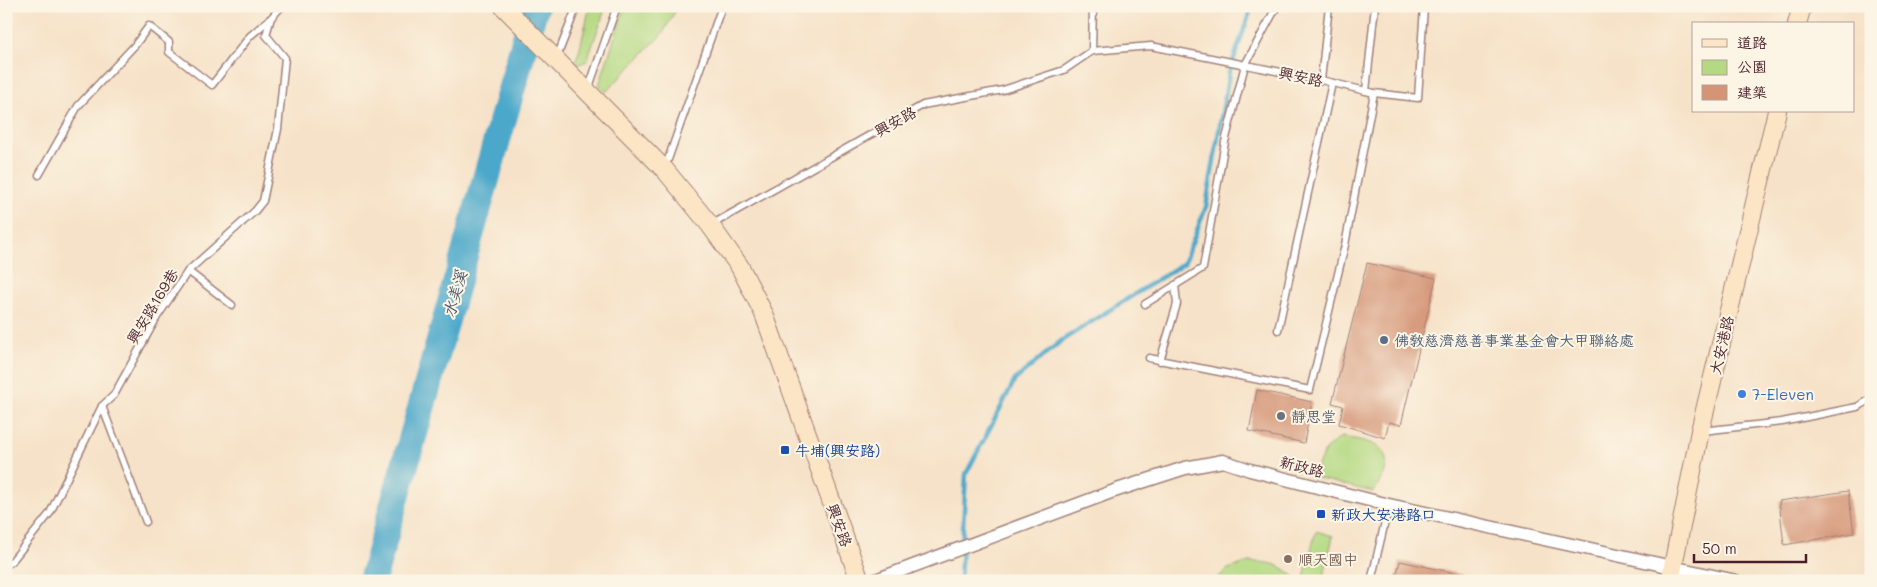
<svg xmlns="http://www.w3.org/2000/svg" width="1877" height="587" font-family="Mali,'LXGW WenKai TC',sans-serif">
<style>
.green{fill:#b4d982;stroke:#7f7c56}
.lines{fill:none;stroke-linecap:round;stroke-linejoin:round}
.stream{stroke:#4ca8ca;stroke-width:4.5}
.river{stroke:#4ca8ca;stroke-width:28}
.building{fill:#d49476}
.lane-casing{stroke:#a0807a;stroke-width:9}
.street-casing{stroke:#a0807a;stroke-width:15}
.secondary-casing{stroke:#a0807a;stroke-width:20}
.lane{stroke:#fff;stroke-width:6}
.street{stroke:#fff;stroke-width:12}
.secondary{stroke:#fce5c4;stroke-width:18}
.service-dot{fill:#5c6f8a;stroke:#fcf5e5;stroke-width:2}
.shop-dot{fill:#3f7fe0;stroke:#fcf5e5;stroke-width:2}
.worship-dot{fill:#6b7280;stroke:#fcf5e5;stroke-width:2}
.transit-dot{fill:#1a4fb4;stroke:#fcf5e5;stroke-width:2}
.education-dot{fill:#8d6e63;stroke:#fcf5e5;stroke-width:2}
.labels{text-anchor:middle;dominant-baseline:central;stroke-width:4;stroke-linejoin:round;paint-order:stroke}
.street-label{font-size:15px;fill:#4a1f2b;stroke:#fcf5e5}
.service-label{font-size:15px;fill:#4e5e75;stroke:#fcf5e5;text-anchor:start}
.shop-label{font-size:15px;fill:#366cbe;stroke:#fcf5e5;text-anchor:start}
.worship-label{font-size:15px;fill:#5b616d;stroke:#fcf5e5;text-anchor:start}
.transit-label{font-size:15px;fill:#164399;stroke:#fcf5e5;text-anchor:start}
.education-label{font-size:15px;fill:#785e54;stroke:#fcf5e5;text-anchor:start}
.water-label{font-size:16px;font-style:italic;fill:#4b566b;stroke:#fcf5e5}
</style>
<rect width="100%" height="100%" fill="#fcf5e5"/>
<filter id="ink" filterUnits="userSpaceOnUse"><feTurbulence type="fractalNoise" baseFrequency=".02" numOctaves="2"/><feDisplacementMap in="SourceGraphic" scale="10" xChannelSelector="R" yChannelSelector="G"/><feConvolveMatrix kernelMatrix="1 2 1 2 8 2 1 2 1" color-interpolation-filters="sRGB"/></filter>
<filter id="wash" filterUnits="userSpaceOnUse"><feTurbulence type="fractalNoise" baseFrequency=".0096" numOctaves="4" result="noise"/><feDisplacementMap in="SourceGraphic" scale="20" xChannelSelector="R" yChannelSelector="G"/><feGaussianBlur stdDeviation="1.12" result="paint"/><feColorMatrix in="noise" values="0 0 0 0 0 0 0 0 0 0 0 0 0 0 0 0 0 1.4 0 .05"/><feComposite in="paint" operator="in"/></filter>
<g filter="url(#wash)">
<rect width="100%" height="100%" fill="#f6e2c8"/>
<!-- green -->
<g class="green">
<path d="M590,6H606L587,61L580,64L574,63L579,52Z"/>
<path d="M625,6H678L663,33L606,92L600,86V82Z"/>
<path d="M1341,437C1360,440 1390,442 1386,468C1384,476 1377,486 1373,492L1312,477L1326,449Z"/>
<path d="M1316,531L1333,536L1323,581H1303Z"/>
<path d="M1249,562C1273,562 1281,564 1299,581H1214L1228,569Z"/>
</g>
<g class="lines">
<!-- stream -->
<path class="stream" d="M960,581L966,474L1015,380L1061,341L1184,263L1206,207L1229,73L1252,6"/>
<!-- river -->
<path class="river" d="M372,581L535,6"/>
</g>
<g id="blocks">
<!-- building -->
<g class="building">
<path d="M1367,263L1436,278L1401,425L1389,422L1385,438L1339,424L1343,406L1332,403Z"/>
<path d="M1257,390L1312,402L1304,443L1249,431Z"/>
<path d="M1848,491L1854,533L1784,545L1779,501Z"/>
<path d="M1400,561L1487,580V581H1395Z"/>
</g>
</g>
</g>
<g filter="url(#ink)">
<use href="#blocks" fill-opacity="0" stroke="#a0807a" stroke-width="1"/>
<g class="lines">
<defs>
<g id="lane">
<path d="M1092,51L1093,6"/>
<path d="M557,57L577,6"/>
<path d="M1321,80L1329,6"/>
<path d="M588,90L617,6"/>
<path d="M1366,91L1375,6"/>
<path d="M665,168L722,6"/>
<path d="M39,175L78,106L135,45L149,26L169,42V52L212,85L250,36L270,19"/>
<path d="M711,225L923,105L1003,90L1064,70L1092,51L1151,46L1321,80L1374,93L1418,98L1424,6"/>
<path d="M188,271L232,305"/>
<path d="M1145,304L1203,268L1225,142L1245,65L1277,6"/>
<path d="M1278,330L1332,83"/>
<path d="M1149,358L1310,390L1345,245L1374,93"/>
<path d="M1160,361L1177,304L1175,285"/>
<path d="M102,406L146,522"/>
<path d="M1702,431L1782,422L1857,407L1871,399"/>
<path d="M6,565L12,561L50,513L102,406L114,395L157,317L188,271L255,211L263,201L278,129L285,58L266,35L271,18L282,6"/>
<path d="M1371,581L1389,505"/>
</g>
<path id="street" d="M873,581L1114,491L1185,468L1223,461L1250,470L1389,505L1736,581"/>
<g id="secondary">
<path d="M503,6L665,170L710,225L740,267L764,314L860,581"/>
<path d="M1797,24L1802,6"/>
<path d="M1670,581L1700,431L1777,111"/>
</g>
</defs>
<!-- lane casing -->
<use href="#lane" class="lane-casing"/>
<!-- street casing -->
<use href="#street" class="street-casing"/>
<!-- secondary casing -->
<use href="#secondary" class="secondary-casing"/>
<!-- lane -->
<use href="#lane" class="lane"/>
<!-- street -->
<use href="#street" class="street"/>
<!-- secondary -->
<use href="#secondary" class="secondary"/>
</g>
</g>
<!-- markers -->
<circle class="service-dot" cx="1384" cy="340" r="5"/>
<circle class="shop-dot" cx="1742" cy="394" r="5"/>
<circle class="worship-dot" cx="1281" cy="416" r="5"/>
<g class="transit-dot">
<rect x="780" y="445" width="10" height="10" rx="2.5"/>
<rect x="1316" y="509" width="10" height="10" rx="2.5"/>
</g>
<circle class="education-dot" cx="1288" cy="559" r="5"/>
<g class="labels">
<!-- street labels -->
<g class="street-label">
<text transform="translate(1301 76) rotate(12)">興安路</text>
<text transform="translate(895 121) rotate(-29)">興安路</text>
<text transform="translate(152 306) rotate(-59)">興安路169巷</text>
<text transform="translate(1721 345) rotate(-77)">大安港路</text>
<text transform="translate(1302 466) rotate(14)">新政路</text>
<text transform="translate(840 525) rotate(70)">興安路</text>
</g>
<!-- service labels -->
<g class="service-label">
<text x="1394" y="340">佛教慈濟慈善事業基金會大甲聯絡處</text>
</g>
<!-- shop labels -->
<g class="shop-label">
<text x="1752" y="394">7-Eleven</text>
</g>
<!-- worship labels -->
<g class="worship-label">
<text x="1291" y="416">靜思堂</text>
</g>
<!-- transit labels -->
<g class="transit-label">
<text x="795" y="450">牛埔(興安路)</text>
<text x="1331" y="514">新政大安港路口</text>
</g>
<!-- education labels -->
<g class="education-label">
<text x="1298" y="559">順天國中</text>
</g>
<!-- water labels -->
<g class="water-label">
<text transform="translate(454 294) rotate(-74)">水美溪</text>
</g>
</g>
<!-- margin -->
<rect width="1877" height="587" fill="none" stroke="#fcf5e5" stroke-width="25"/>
<!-- legend -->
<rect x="1692" y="22" width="162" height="90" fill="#fcf5e5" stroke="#b59f9b"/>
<rect x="1702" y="39" width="25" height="8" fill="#fce5c4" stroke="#b59f9b"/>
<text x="1737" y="48" font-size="15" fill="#4a1f2b">道路</text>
<rect x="1702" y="60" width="25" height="15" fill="#b4d982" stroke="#b59f9b"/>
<text x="1737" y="72" font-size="15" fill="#4a1f2b">公園</text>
<rect x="1702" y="85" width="25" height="15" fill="#d49476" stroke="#b59f9b"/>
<text x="1737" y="98" font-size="15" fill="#4a1f2b">建築</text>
<!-- scale -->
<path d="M1694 554v8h112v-8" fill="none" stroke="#4a1f2b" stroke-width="2.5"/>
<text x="1702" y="554" font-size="15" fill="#4a1f2b" stroke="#fcf5e5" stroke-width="4" paint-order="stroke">50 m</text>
</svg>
